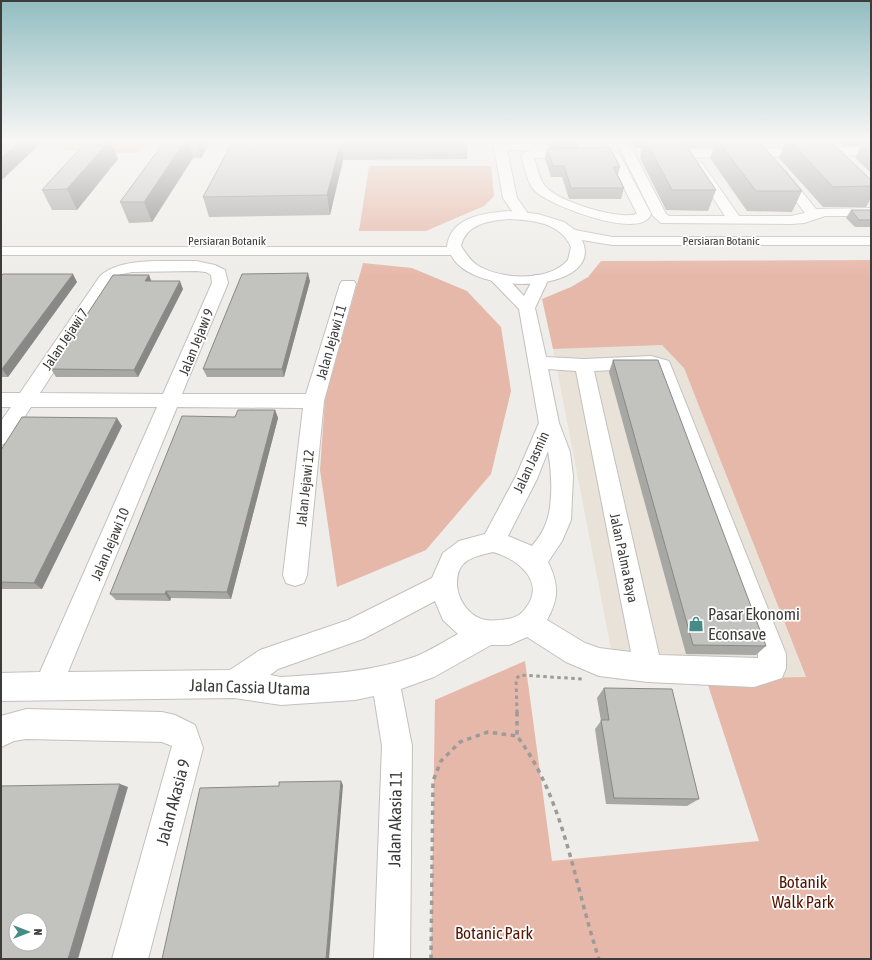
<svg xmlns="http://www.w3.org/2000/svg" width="872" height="960" font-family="'Asap Condensed',sans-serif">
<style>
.built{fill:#e8e2d8}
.green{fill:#e6b8a9}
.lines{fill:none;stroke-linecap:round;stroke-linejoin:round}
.minor-casing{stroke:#c3c1be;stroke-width:2}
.major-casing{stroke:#c3c1be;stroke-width:2}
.path-far1{stroke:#9d9b99;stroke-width:3;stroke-dasharray:3.5 3.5;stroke-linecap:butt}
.path{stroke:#9d9b99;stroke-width:3.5;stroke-dasharray:4.5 4.5;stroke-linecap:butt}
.minor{fill:#fff;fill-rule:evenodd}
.major{fill:#fff;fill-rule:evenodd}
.wall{fill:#a7a7a4}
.shaded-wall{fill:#888886}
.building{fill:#c2c2bf;stroke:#888886;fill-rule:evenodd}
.labels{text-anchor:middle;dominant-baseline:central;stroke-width:3.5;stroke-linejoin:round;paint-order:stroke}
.far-street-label{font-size:12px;fill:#3d3c3b;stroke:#fff}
.street-label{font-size:14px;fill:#3d3c3b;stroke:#fff}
.near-poi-label{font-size:17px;fill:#3d3c3b;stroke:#fff;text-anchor:start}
.near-street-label{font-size:17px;fill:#3d3c3b;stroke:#fff}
.near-park-label{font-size:17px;fill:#531400;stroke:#fff}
</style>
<rect width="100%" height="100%" fill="#efede9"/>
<!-- built -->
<g class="built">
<path d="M486,141H611L612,144L487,145Z"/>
<path d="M662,344L684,368L806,678L617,680L553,349Z"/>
</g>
<!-- green -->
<g class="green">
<path d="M70,141H147L138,153H95L91,150H64L63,148Z"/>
<path d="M369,166H491L494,196L484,206L426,231H359Z"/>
<path d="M871,260V959H431L435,700L525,661L552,861L759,841L706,679L806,677L684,368L662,345L553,349L542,299L571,287L588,277L601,261Z"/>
<path d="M363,263L412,268L467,291L501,327L511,391L491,474L426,550L337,587L320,470L325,399Z"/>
</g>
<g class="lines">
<defs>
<g id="minor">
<path d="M493,141H505V144H543L547,145L549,147L547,149H612L620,155L651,214C642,241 551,206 536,192C527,184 525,167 521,156L523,153L532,150H507L517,198L529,215L527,218H517L503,198ZM606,156L609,157L637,214C618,220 558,202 545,186C539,179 537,166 534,158Z"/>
<path d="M616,141H628L666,214L669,216H725L692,166L698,162L702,163L739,216H791L805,213L775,174L781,170L785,171L816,209L871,208V216H825L804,223L791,224L661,223L653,216Z"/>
<path d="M871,147V155L662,158L656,154L662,150Z"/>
<path d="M196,261L215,265L225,270L228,283L182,394H306L340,284L342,281H354L356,284L324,401L307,575L304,583L295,586L286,583L283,575L303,408L177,407L68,672L230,670L260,650L348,620L432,578L443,553L459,541L485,534L516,476L539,423L519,309L488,277L490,274C504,270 515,287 524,296L535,275H547L549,278L535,308L546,357L584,359L651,356L669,361L786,654V668L782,678L754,687L648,682L599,676L566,662L527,637L509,645H491L434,677L401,689L412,746L410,959H374L382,746L374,696L355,700L281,705L234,698L1,701V673L40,672L157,407H31L8,442L1,445V421L11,407H1V393H20L100,276C121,256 169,262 196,261ZM196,271L206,272L211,275L212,283L163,394L40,393L112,282L118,275L132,272ZM651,368L654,369L758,654V658L659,655L594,371ZM548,369L576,371L631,652L599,648L585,643L547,620C559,598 559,585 548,562L562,541L571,520L573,476L570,452L559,423ZM548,451C552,472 554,508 544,528C541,535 536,541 532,546L508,536L537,479ZM493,552C518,559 547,582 525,609C519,617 511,619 501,620C496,620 490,621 486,620C469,617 458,600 457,585C457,579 457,573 461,567C468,557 481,555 493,552ZM435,601L443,620L458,634C445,641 431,650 417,656C373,672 327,674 281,677L270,675L278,669L363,639Z"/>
<path d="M26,709L162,712L175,715L195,725L203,748L148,959H112L172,746L162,742L26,739L14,741L1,747V716Z"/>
</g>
<path id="major" d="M508,211L538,214L564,222L575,230L612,237H871V245H612L582,240C606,292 473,299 451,255H1V247H447C450,217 484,213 508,211ZM508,219C532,220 560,222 571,247L568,260C549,282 501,280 477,265C470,260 466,254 461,246C466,224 488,221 508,219Z"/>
</defs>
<!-- minor casing -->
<use href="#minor" class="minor-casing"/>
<!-- major casing -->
<use href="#major" class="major-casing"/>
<!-- path-far1 -->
<path class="path-far1" d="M517,713L516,679L520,675L582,679"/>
<!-- path -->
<g class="path">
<path d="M517,712V736"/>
<path d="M431,959L433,781L441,761L460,742L488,732L517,736C565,800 574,884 599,959"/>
</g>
<!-- minor -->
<use href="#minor" class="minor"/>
<!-- major -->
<use href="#major" class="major"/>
</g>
<!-- wall -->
<g class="wall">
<path d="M87,141H110L118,159L77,210H52L42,190Z"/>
<path d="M156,141H211L201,158H193L152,222L129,223L120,202L159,149Z"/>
<path d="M233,141H468L467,159L343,160L330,215L209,217L203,197Z"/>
<path d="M540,141H579L577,148H550L547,144L540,142Z"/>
<path d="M631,141H759L802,191L792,212L747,211L710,158L714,147L688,148L716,190L708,211L666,210L640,158L642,148H635Z"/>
<path d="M786,141H830L871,180V198L866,207H823L779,158Z"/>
<path d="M838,141H871V173L855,158L861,146H843Z"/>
<path d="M547,149L620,167L618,175L624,188L621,199H569L562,177H551L545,159Z"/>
<path d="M851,210H871V227H855L846,218Z"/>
<path d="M149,275L151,281L183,289L138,377H56L51,369Z"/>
<path d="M1,276L77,282L8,377H1Z"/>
<path d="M310,281L284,377H207L203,369Z"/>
<path d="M613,360L766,646L756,655L686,654L609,372Z"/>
<path d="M275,410L278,418L231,599L171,598L170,601L116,600L110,594L235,417Z"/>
<path d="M122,426L42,589H1V450Z"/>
<path d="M604,688L699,799L687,806L606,804L595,729L601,721L597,698Z"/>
</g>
<!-- shaded-wall -->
<g class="shaded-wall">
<path d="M20,141H43L1,181V158Z"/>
<path d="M109,141H110L118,159L77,210L67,189Z"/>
<path d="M185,141H188L193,158L152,222L144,202Z"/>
<path d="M196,141H211L201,158Z"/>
<path d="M341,141L343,160L330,215L327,195Z"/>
<path d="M308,273L310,281L284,377L282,369Z"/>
<path d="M73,274L77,282L8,377L2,369Z"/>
<path d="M149,275L152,283L145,281Z"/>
<path d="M180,281L183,289L138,377L134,370Z"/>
<path d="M275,410L278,418L231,599L227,592Z"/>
<path d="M117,418L122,426L42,589L34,583Z"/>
<path d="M166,591L171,598L170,601L165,594Z"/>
<path d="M341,781L343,785L329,959H326Z"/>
<path d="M120,784L128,787L78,959H68Z"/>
</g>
<!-- building -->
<g class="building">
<path d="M1,141H20L1,158Z"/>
<path d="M87,141H109L67,189L42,190Z"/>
<path d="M165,141H185L144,202H120Z"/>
<path d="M233,141H376H341L327,195L203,197Z"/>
<path d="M646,141H683L716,190H672Z"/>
<path d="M718,141H759L802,191H756Z"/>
<path d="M790,141H830L871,180V186L833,187Z"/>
<path d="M608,147L610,148L620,167H613L624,188H571L564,166H553L547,149Z"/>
<path d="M851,210H871V220H859Z"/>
<path d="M308,273L282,369H203L242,274Z"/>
<path d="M3,274H73L2,369H1V276Z"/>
<path d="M113,275H149L145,281H180L134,370L51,369Z"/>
<path d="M613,360H658L766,646L693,645Z"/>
<path d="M238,410H275L227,592L166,591L165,594H110L182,416L235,417Z"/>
<path d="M22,417L117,418L34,583L1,582V450Z"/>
<path d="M604,688L672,689L699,799L614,798L601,720H609Z"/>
<path d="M341,781L326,959H162L200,788L279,786V782Z"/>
<path d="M120,784L68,959H1V786ZM16,920H40V944H16Z"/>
</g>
<!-- sky -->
<linearGradient id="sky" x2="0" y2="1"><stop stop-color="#92bdc1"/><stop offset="0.51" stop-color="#f8f7f5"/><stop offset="1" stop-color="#f8f7f5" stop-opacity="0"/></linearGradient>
<rect width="872" height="276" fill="url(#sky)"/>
<!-- icons -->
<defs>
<symbol id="shop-bare" viewBox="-9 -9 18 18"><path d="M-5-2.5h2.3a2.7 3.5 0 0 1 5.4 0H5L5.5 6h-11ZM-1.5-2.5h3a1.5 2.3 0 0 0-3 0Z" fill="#458c86" stroke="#fff" stroke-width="2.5" paint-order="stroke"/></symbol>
</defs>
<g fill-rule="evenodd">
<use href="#shop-bare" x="685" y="613" width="22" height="22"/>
</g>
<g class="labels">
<!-- far-street labels -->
<g class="far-street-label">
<text x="227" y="241">Persiaran Botanik</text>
<text x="721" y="241">Persiaran Botanic</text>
</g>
<!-- street labels -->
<g class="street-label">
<text transform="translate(65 339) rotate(-56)">Jalan Jejawi 7</text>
<text transform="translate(196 342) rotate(-68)">Jalan Jejawi 9</text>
<text transform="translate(331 342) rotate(-74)">Jalan Jejawi 11</text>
<text transform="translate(531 462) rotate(-65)">Jalan Jasmin</text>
<text transform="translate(305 488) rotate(-84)">Jalan Jejawi 12</text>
<text transform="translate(110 544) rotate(-67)">Jalan Jejawi 10</text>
<text transform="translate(624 558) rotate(78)">Jalan Palma Raya</text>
</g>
<!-- near-poi labels -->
<g class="near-poi-label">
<text x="708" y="614">Pasar Ekonomi<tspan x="708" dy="20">Econsave</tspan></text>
</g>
<!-- near-street labels -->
<g class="near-street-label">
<text transform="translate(250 687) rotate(2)">Jalan Cassia Utama</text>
<text transform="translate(173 802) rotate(-75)">Jalan Akasia 9</text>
<text transform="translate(395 819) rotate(-89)">Jalan Akasia 11</text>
</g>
<!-- near-park labels -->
<g class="near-park-label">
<text x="803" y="882">Botanik<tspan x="803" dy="20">Walk Park</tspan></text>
<text x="494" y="933">Botanic Park</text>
</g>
</g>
<!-- border -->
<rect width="872" height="960" fill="none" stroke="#3d3c3b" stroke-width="4"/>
<!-- north arrow -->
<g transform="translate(28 932) rotate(90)"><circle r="19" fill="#ffffff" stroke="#b1b1b1"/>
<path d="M0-3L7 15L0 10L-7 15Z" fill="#458c86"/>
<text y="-6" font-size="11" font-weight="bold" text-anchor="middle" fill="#3d3c3b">N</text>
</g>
</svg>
